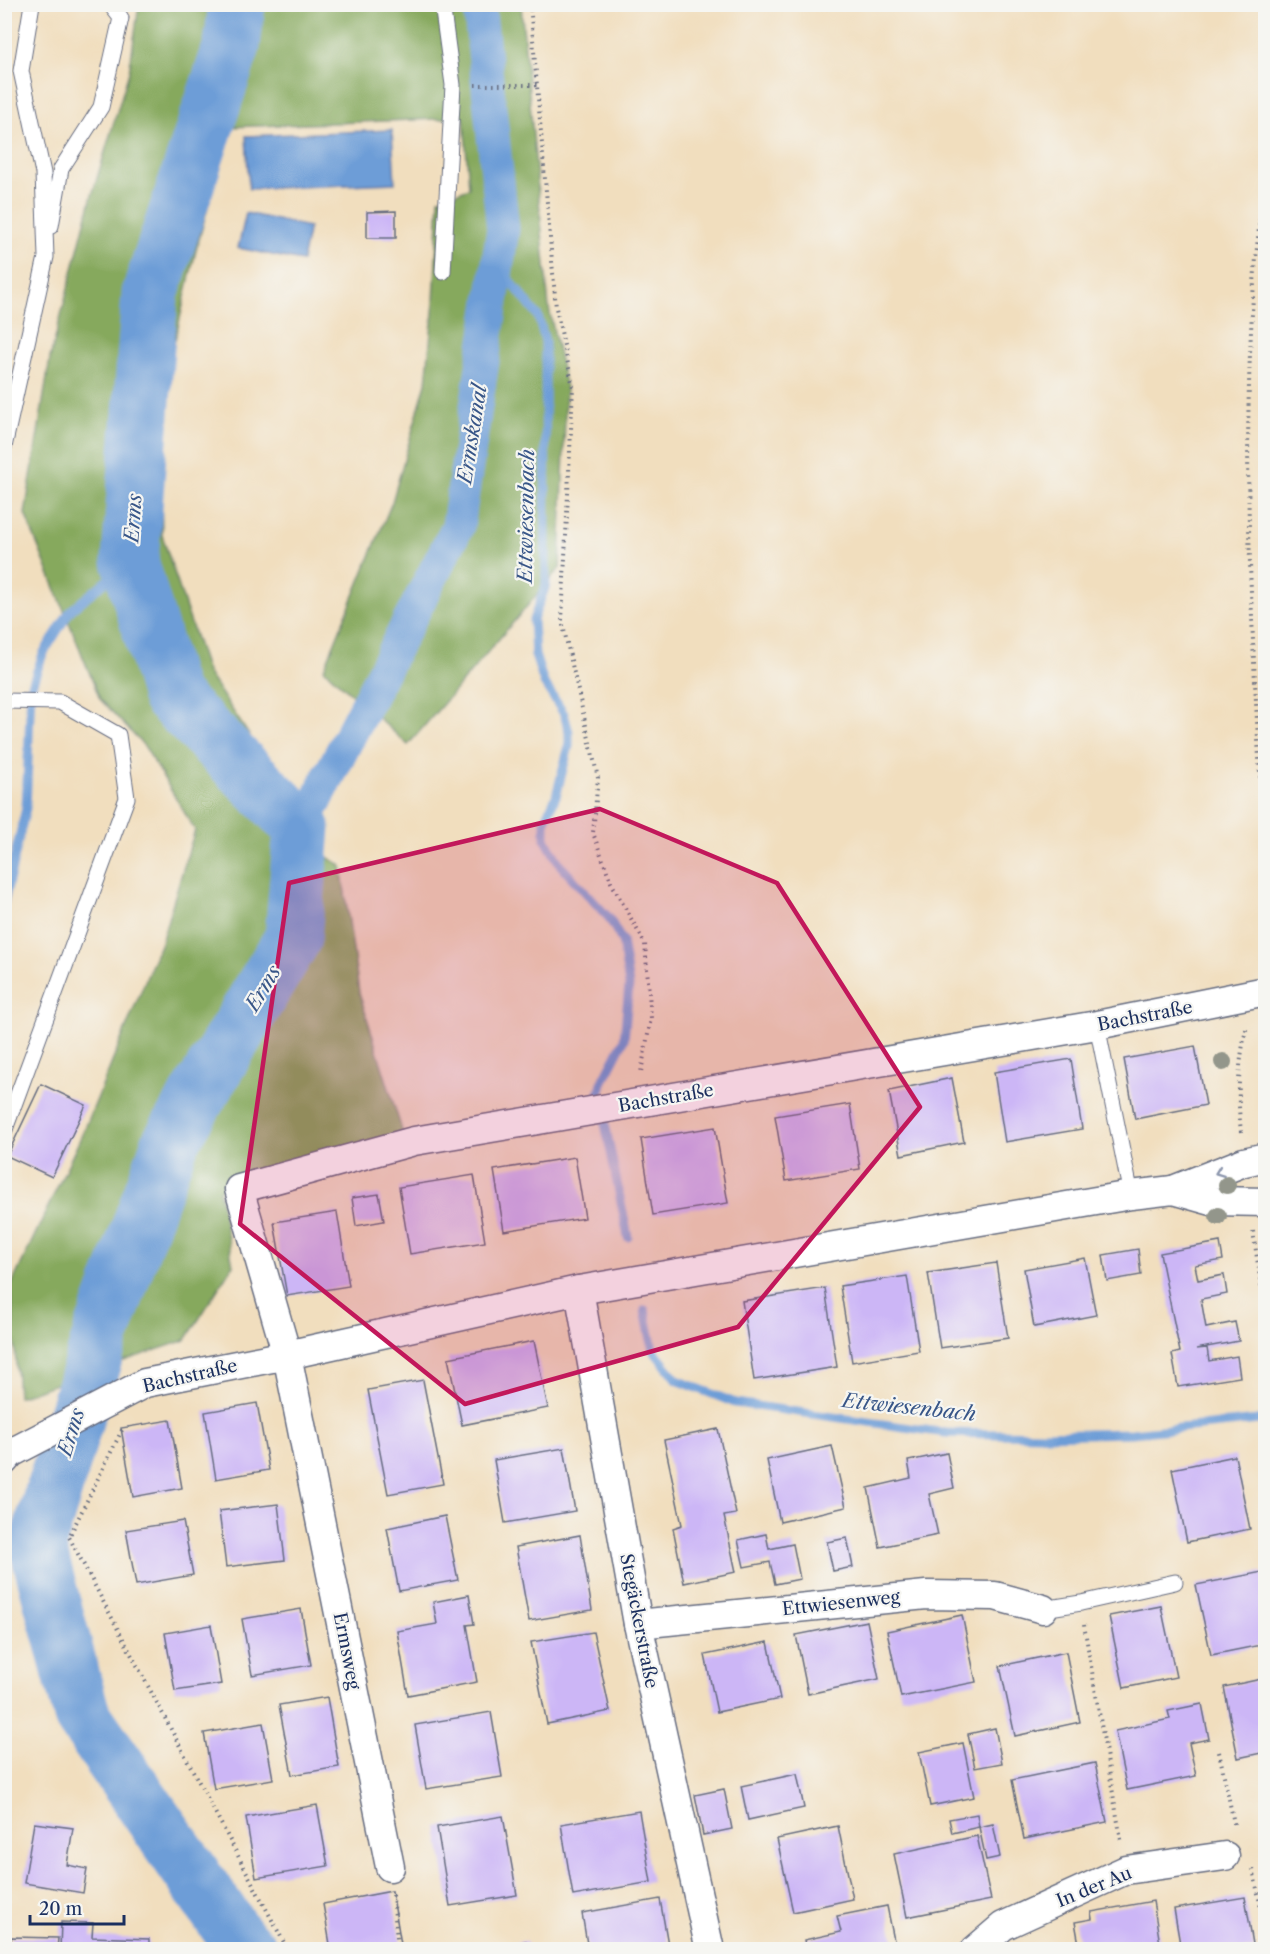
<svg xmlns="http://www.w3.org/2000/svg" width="1270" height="1954" font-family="'Libre Caslon Text',serif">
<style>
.forest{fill:#86a95d;stroke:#506c5e;stroke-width:1.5}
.water{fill:#6d9dd7;stroke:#44669a;stroke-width:1.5}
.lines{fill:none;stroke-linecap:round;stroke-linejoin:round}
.stream{stroke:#6d9dd7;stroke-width:9}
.canal{stroke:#6d9dd7;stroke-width:33}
.river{stroke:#6d9dd7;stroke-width:57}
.building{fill:#ccb6f6}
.service-casing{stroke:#666c80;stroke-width:17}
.minor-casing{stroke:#666c80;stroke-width:31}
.path{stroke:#666c80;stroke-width:4;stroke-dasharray:1.5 4.5;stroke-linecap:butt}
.service{stroke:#fff;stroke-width:15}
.minor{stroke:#fff;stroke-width:28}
.tree{fill:#93968b}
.oneway{stroke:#8d97ae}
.marked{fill:#c2185b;fill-opacity:0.2;stroke:#c2185b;stroke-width:4.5;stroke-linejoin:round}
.labels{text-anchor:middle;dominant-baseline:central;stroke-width:4.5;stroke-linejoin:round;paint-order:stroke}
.street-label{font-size:18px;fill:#1b2f5e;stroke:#f6f6f2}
.water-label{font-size:20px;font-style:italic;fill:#385688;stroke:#f6f6f2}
</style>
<rect width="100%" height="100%" fill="#f6f6f2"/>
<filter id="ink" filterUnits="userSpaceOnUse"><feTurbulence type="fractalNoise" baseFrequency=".0167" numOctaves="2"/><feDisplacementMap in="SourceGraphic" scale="12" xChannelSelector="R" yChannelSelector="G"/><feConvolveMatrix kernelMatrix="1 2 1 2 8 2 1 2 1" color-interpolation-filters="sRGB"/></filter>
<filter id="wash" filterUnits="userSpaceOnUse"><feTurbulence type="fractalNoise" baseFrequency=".008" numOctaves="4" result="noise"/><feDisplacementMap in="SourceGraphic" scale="24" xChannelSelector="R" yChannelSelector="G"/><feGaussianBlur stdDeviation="1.35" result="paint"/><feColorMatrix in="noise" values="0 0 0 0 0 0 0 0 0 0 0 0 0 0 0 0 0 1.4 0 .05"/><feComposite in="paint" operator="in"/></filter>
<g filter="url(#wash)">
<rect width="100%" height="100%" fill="#f1debe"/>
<!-- forest -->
<path class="forest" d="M139,5H521L549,308L566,388L560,568L408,745L324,669L392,502L426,383L434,302L439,199L469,188L464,118L230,127L196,250L159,408L162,535L207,672L267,762L257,817L341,865L359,992L404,1137L219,1190L233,1265L186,1340L18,1397L11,1286L86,1126L161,942L195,830L145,747L100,699L25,514L50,358L92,195L129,72Z"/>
<!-- water -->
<g class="water">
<path d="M392,130L395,183L249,189L246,136Z"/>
<path d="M246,213L309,227L302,261L238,248Z"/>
</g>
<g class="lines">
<!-- stream -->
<g class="stream">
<path d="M498,265L538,316L545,341L546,585L533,620L535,655L544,683L564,714L569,732V746L556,796L545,821V839L561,866L609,918L622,941L629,985L624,1040L602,1083L599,1094L628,1237"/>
<path d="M4,902L26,808L31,688L43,654L70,611L130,561"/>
<path d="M645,1310L653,1350L677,1380L735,1403L946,1433L1042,1435L1132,1433L1259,1420"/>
</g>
<!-- canal -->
<path class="canal" d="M302,828L458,526L503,229L479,4"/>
<!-- river -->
<path class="river" d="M237,4L232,45L150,294L130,561L170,696L302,828L293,938L170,1143L100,1338L37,1545L82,1715L238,1940L249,1950"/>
</g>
<g id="blocks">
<!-- building -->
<g class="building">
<path d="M396,211V238H367V212Z"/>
<path d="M1195,1046L1206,1105L1135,1119L1124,1059Z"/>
<path d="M1071,1059L1082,1129L1005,1142L994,1072Z"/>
<path d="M952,1078L964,1142L901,1155L889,1091Z"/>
<path d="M41,1084L86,1105L52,1177L7,1156Z"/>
<path d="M850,1104L860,1169L786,1181L775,1116Z"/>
<path d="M715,1127L728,1203L653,1215L641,1139Z"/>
<path d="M575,1157L585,1218L504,1231L494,1170Z"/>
<path d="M474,1175L485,1242L410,1254L399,1187Z"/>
<path d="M379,1194L384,1221L356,1226L352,1198Z"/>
<path d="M337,1212L349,1286L287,1296L274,1222Z"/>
<path d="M1220,1242L1223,1260L1195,1265L1198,1280L1224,1275L1227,1294L1201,1299L1206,1328L1235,1322L1239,1341L1196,1349L1207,1348L1209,1361L1237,1356L1240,1377L1178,1387L1172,1354L1180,1352L1160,1253Z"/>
<path d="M1138,1249L1141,1275L1107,1281L1103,1255Z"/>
<path d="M1085,1258L1096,1315L1034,1327L1024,1269Z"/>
<path d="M996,1263L1008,1338L940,1348L928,1273Z"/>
<path d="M907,1276L919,1351L852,1362L840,1286Z"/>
<path d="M825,1288L837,1367L754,1380L742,1301Z"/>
<path d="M534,1341L548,1408L462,1425L448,1358Z"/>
<path d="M423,1380L443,1484L388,1494L368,1390Z"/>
<path d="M257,1403L269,1470L216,1479L205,1412Z"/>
<path d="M170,1420L182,1488L133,1497L121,1428Z"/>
<path d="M718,1429L736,1514L724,1516L736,1572L684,1583L673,1528L682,1525L664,1440Z"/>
<path d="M832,1446L846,1507L780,1522L767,1460Z"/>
<path d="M564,1448L575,1511L505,1523L494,1460Z"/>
<path d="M947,1453L954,1488L929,1494L938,1535L880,1547L868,1488L911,1478L908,1461Z"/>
<path d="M1235,1456L1250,1529L1187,1542L1172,1469Z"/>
<path d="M278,1504L285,1560L226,1567L219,1511Z"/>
<path d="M445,1516L458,1580L399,1591L387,1528Z"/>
<path d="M183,1521L193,1575L136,1585L126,1530Z"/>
<path d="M766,1534L769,1549L793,1544L800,1579L775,1584L770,1562L744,1567L738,1540Z"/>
<path d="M580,1535L592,1610L529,1621L516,1547Z"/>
<path d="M847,1538L853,1567L833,1571L827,1542Z"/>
<path d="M1262,1572L1266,1588V1644L1211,1655L1196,1585Z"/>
<path d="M469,1595L474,1624L467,1625L477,1682L408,1695L397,1631L437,1624L433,1602Z"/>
<path d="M1161,1606L1176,1677L1124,1688L1109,1616Z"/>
<path d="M301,1609L311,1665L252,1675L242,1619Z"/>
<path d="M962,1615L976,1682L901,1697L887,1631Z"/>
<path d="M867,1621L879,1679L808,1694L796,1635Z"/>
<path d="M211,1625L221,1684L175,1691L165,1633Z"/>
<path d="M593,1632L610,1711L547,1724L531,1642Z"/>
<path d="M768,1642L780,1699L717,1712L705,1655Z"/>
<path d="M1066,1652L1080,1722L1015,1736L1000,1666Z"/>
<path d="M1266,1678V1752L1238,1758L1224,1687Z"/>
<path d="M327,1697L339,1767L292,1775L279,1705Z"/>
<path d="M1202,1704L1209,1739L1189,1743L1196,1776L1127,1790L1115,1731L1170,1719L1168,1711Z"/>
<path d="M491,1712L502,1777L426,1789L415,1725Z"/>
<path d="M263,1723L273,1779L214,1789L204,1733Z"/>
<path d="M995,1728L1002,1763L975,1768L968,1734Z"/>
<path d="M963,1743L974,1797L930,1806L919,1752Z"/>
<path d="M1095,1763L1107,1822L1024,1839L1012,1780Z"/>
<path d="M797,1774L804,1808L748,1820L741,1786Z"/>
<path d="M724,1789L732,1829L703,1835L695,1795Z"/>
<path d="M317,1805L328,1866L256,1878L246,1817Z"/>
<path d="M639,1811L651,1882L573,1896L561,1824Z"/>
<path d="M977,1814L979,1827L952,1833L949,1819Z"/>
<path d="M503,1816L517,1895L450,1906L437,1827Z"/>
<path d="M34,1823L73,1828L67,1865L87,1869L83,1893L24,1883Z"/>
<path d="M993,1824L1000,1857L986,1860L979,1827Z"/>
<path d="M838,1826L853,1899L793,1912L777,1839Z"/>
<path d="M977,1836L991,1900L907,1917L894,1854Z"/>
<path d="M392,1891L402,1950H331L323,1904Z"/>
<path d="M1245,1897L1254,1950H1181L1174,1909Z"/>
<path d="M660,1899L669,1950H588L582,1913Z"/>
<path d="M1153,1901L1161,1950H1080L1075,1922L1092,1919L1091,1912Z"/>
<path d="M887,1906L896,1950H806L804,1940L841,1932L837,1916Z"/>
<path d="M61,1922L93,1923L92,1937L149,1939V1950H60Z"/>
<path d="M11,1937L58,1938L57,1950H11Z"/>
<path d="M526,1941L528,1950H479V1948Z"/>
</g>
</g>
</g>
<g filter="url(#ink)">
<use href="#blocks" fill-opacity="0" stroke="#666c80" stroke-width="1.5"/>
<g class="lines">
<defs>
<g id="service">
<path d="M442,4L453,85L443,272"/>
<path d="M51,226L61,169L101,107L121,18L110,4"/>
<path d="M4,447L46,257L43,173L21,71L32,4"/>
<path d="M4,701L60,702L118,735L127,798L4,1132"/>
<path d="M1097,1025L1131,1195"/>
<path d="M1043,1609L1081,1603L1175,1582"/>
</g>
<g id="minor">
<path d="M1173,1190L1244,1162L1266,1157"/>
<path d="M579,1290L638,1624L710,1950"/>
<path d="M4,1461L11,1453L145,1383L287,1355L579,1290L1131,1195L1173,1190L1212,1201L1266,1202"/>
<path d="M638,1624L926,1595L995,1596L1043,1609"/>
<path d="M390,1867L287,1355L239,1189L414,1141L1097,1025L1266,991"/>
<path d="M975,1950L1003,1926L1126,1870L1225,1856"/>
</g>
</defs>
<!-- service casing -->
<use href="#service" class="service-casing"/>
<!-- minor casing -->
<use href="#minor" class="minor-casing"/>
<!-- path -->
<g class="path">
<path d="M530,4L556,308L573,387L562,621L598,778L593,833L611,882L645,944L651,1018L641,1072"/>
<path d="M475,85H537"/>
<path d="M1266,171C1232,410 1255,653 1266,893"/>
<path d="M1241,1132C1237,1097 1238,1061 1247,1026"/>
<path d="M1253,1231L1266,1318"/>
<path d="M122,1430L69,1537L288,1950"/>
<path d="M1084,1625L1121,1840"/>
<path d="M1219,1752L1235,1828"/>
<path d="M1253,1869L1266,1933"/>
<path d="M393,1895L398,1950"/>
</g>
<!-- service -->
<use href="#service" class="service"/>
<!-- minor -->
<use href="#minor" class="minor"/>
</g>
<!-- trees -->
<g class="tree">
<circle cx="1223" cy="1062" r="9"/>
<circle cx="1227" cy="1185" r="9"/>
<circle cx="1218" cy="1216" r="9"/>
</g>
<!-- one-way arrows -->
<defs><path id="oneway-chevron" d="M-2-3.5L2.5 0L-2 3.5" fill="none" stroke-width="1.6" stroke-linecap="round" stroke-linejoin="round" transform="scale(1.5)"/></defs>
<use class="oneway" href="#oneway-chevron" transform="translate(1219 1172) rotate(159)"/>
</g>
<!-- marked area -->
<path class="marked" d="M600,809L777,883L920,1107L738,1327L465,1404L240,1224L289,883Z"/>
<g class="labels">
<!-- street labels -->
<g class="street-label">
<text transform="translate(1145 1016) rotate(-11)">Bachstraße</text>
<text transform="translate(666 1098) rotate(-10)">Bachstraße</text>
<text transform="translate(190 1376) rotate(-13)">Bachstraße</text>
<text transform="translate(841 1603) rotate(-6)">Ettwiesenweg</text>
<text transform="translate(639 1621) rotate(79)">Stegäckerstraße</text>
<text transform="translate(347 1651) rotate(79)">Ermsweg</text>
<text transform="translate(1094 1887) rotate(-22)">In der Au</text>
</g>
<!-- water labels -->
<g class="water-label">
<text transform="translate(472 434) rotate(-81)">Ermskanal</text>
<text transform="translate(526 516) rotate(-89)">Ettwiesenbach</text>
<text transform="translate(133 518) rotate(-86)">Erms</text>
<text transform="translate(263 988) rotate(-59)">Erms</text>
<text transform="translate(909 1407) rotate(6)">Ettwiesenbach</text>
<text transform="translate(71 1432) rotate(-73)">Erms</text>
</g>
</g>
<!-- margin -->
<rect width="1270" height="1954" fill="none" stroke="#f6f6f2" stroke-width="24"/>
<!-- scale -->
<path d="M30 1915v9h94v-9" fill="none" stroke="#1b2f5e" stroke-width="3"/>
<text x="39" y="1915" font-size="18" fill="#1b2f5e" stroke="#f6f6f2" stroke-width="4.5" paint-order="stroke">20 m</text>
</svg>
